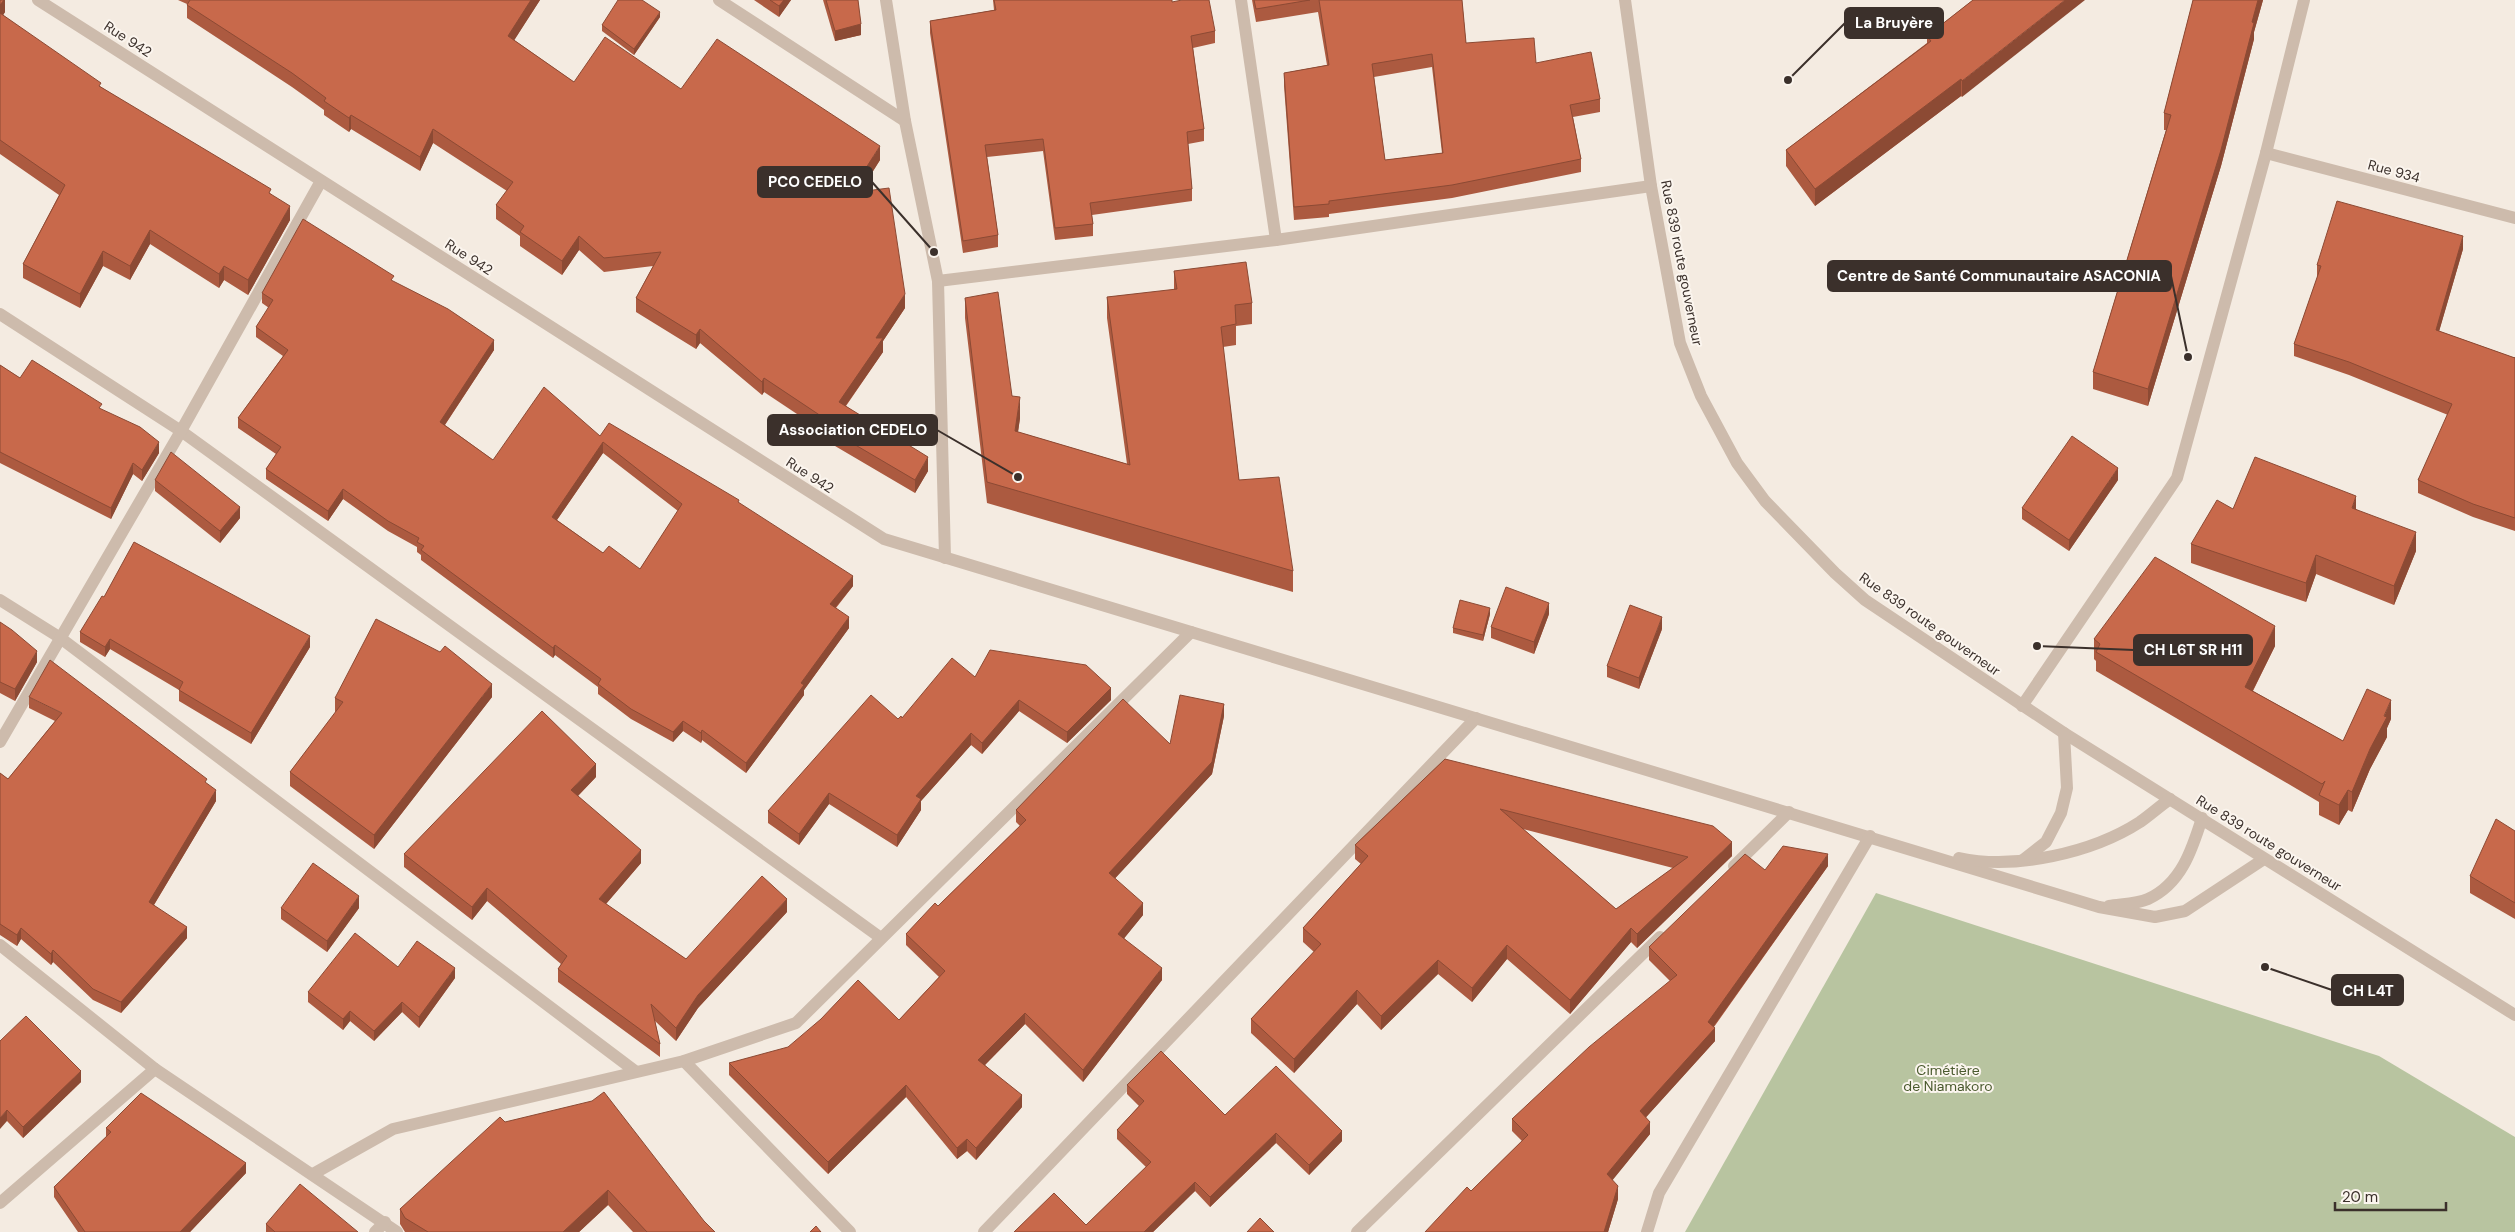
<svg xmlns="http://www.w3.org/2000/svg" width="2515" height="1232" font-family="'DM Sans',sans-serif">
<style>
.green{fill:#b8c4a0}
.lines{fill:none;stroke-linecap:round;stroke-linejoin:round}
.minor{stroke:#cdbbac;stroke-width:12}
.wall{fill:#ac5a40;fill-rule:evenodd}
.shaded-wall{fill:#8c4a34}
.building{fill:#c8694b;stroke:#8c4a34;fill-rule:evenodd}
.labels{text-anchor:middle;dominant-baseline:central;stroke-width:4;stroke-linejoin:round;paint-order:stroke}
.street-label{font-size:14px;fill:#3b302b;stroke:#fbf5ee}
.park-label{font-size:14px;fill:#4a5a2e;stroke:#fbf5ee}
.leader{fill:none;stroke:#3b302b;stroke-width:2}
.callout-dot{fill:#3b302b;stroke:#fbf5ee;stroke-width:2}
.callout{fill:#3b302b;stroke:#3b302b;stroke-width:2}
.callout-label{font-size:15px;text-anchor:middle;font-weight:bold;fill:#fff}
</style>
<rect width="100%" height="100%" fill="#f4ebe1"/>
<!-- green -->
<path class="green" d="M1876,893L2379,1056L2515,1137V1232H1685Z"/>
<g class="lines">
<!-- minor -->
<g class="minor">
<path d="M38,0L884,539L2099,907L2155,917L2185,911L2264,859"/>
<path d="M719,0L905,121"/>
<path d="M886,0L905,121L938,281L945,558"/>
<path d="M1241,0L1276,240"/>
<path d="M1625,0L1651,186L1680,343L1701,396L1737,463L1765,501L1835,573L1865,600L2064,733L2515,1015"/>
<path d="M2266,153L2515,218"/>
<path d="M938,281L1276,240L1651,186"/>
<path d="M0,314L181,431L881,938"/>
<path d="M0,600L59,637L635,1071"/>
<path d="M2022,706L2177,478L2266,153L2304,0"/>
<path d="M0,742L181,431L321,181"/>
<path d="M1959,858C2015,870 2092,853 2140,822C2150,815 2160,806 2170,799"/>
<path d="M2023,860L2046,842L2061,813L2067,788L2064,733"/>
<path d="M1734,866L1789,812"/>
<path d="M2109,906C2121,904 2137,904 2148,899C2181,884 2192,850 2202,818"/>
<path d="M0,945L155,1069L397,1232"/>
<path d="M684,1061L850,1232"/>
<path d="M313,1174L393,1129L684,1061L796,1023L1191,632"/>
<path d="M0,1203L155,1069"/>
<path d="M375,1232L385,1222"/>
<path d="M984,1232L1476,718"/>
<path d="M1357,1232L1660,937"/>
<path d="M1647,1232L1659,1193L1870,836"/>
</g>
</g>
<!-- wall -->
<g class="wall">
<path d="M0,0H5V12L3,15L101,87L271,194L290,220L248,295L224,280L219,288L150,244L130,280L103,266L80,308L23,278V264L59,195L0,154Z"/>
<path d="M178,0H540L514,40L574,82L681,89L880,160L860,192L905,308L883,341V352L846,406L928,471L915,493L818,436V428L764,392L762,395L700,343L696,349L636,312V298L653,266L604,272L579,250L562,275L520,246V236L496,219V205L507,191L433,143L420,171L351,129L349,132L324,115V110L292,87L187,18V4Z"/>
<path d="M754,0H791L779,17Z"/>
<path d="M823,0H858L861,35L835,41Z"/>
<path d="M993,0H1172V2L1215,31V43L1193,48L1204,129V141L1188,144L1192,189V201L1092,215L1093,224V236L1055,240L1043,151L987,157L998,235V247L963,253L930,33V21L994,10Z"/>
<path d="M1252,0H1462L1466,43L1536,63L1600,99V112L1573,117L1581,159V172L1452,198L1329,214V217L1294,220L1284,86V73L1327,65L1318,12L1256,22ZM1432,67L1442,153L1385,160L1374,77Z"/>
<path d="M1973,0L1962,97L1961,96L1815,206L1786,166V150L1927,43V36Z"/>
<path d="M2193,0H2263L2254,32V39L2221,166L2148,406L2093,389V372L2166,130H2164V113Z"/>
<path d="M660,17L634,55L602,31V25Z"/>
<path d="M2463,249L2439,331L2515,358V357V531L2473,517L2418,493V480L2448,415L2349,375L2294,356V344L2317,278V265Z"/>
<path d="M1174,271L1252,303V324L1236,326V345L1223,347L1239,480L1293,571V592L987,503L965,318V298L1012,396L1020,418L1018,432L1127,464L1107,318V297L1174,290Z"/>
<path d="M394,282L494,350L445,425L493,460L600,436L739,503L853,586L836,608L849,628L804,690V695L746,773L702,740L701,743L683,731L673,742L631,719L598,694V687L555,655L553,658L421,560V555L417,552V547L388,531L343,499L328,521L266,479V469L276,454L238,428V418L283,356L256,337V327L269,308L262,303V293ZM603,453L678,511L640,569L603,553L557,520Z"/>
<path d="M0,365L20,378L102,410L159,453L142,481L133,474L111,519L0,463Z"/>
<path d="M155,480L240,518L220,543L155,491Z"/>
<path d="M2118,480L2069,551L2022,519V508Z"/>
<path d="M2233,509H2356L2416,551L2394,605L2316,574L2306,602L2191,563V544Z"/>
<path d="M104,597L310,647L251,744L179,701V690L110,649L105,657L80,642V632Z"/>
<path d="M1490,614L1483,641L1453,633V628Z"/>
<path d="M1549,614L1534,654L1491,638V627Z"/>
<path d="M0,622L37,662L15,701L0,693Z"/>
<path d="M1662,629L1639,689L1607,677V666Z"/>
<path d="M2094,639L2275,646L2253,691L2343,741L2391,719L2387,728V737L2370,769L2352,812L2348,810L2339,825L2319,815V802L2096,671V661L2094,659Z"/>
<path d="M975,677L1111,700L1067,743L1019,711L982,754L971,745L921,801V810L897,847L829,804L799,845L768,823V811L898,719L902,718Z"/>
<path d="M29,697L207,784L216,801L154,905L187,938L121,1013L93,1000L53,962L51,965L21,939L17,946L0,935V773L8,779L55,721L29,708Z"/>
<path d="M492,697L374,849L290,786V772L336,712H335V698Z"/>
<path d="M1224,716L1212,774L1115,878L1143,915L1124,938L1162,980L1083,1082L1025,1024L985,1065L1022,1107L976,1160L967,1151L957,1159L906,1097L828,1174L729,1075V1063L899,1020L939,977L906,945V934L938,906L1020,826L1016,822V810L1170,744Z"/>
<path d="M1445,759L1732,856L1637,948L1631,942L1570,1014L1507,959L1472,1002L1438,974L1381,1030L1357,1004L1294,1073L1251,1033V1019L1314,952L1303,942V928L1361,864L1355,859V845ZM1523,829L1673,868L1616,909Z"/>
<path d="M596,777L578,796L641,863L606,904L686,959L787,912L698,1008L676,1041L655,1021L660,1044V1057L558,982V969L561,964L487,901L472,920L404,867V854Z"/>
<path d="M2515,831V919L2470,893V876Z"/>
<path d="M1828,866L1714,1027L1715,1041L1646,1117L1650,1134L1612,1180L1618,1199L1608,1232H1425L1471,1191L1522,1141L1512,1131V1119L1670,981L1649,960V947L1765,870Z"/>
<path d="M281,908H359L327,952L281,919Z"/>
<path d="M455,978L419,1028L402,1012L374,1041L350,1021L343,1030L308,1002V992Z"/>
<path d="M0,1041L81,1082L23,1138L7,1121Z"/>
<path d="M1127,1085L1225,1115L1342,1141L1309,1175L1276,1143L1210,1207L1195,1191L1153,1232H1014L1086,1225L1146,1167L1117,1139V1130L1139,1106L1127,1094Z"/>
<path d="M505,1122L704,1221L715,1232H633L608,1205L579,1232H405L400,1224V1209Z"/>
<path d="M106,1128L246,1173L190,1232H78L54,1197V1187L106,1137Z"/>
<path d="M266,1224L358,1232H266Z"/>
</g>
<!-- shaded-wall -->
<g class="shaded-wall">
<path d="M4,0H5V12L0,20V5Z"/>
<path d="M531,0H540L508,50V36Z"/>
<path d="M784,0H791L779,17V6Z"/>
<path d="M2065,0H2085L1962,97V81Z"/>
<path d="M2258,0H2263L2254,32V39L2221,166L2148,406V389Z"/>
<path d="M660,12V17L634,55V49Z"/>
<path d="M861,24V35L835,41V31Z"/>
<path d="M1961,79V96L1815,206V189Z"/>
<path d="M351,115V129L349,132V118Z"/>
<path d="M433,129V143L420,171V157Z"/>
<path d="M880,146V160L850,207V193Z"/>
<path d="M290,206V220L248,295V280Z"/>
<path d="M150,230V244L130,280V266Z"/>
<path d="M579,236V250L562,275V261Z"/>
<path d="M2463,236V249L2436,342V330Z"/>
<path d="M103,251V266L80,308V294Z"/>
<path d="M224,266V280L219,288V274Z"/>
<path d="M905,294V308L883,341V352L839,415V402L876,338Z"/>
<path d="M700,329V343L696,349V335Z"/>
<path d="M494,340V350L440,432V422Z"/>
<path d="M764,378V392L762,395V382Z"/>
<path d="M1020,397V418L1015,452V431Z"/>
<path d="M159,442V453L142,481V470Z"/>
<path d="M603,442V453L552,527V517Z"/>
<path d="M928,457V471L915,493V480Z"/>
<path d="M133,463V474L111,519V508Z"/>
<path d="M2118,468V480L2069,551V540Z"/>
<path d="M343,489V499L328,521V511Z"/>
<path d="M2356,496V515L2352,508Z"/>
<path d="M240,507V518L220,543V531Z"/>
<path d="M2416,532V551L2394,605V586Z"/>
<path d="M2316,555V574L2306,602V583Z"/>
<path d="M853,576V586L830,614V604Z"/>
<path d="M1549,603V614L1534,654V642Z"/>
<path d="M1490,608V614L1483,641V635Z"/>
<path d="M849,617V628L804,690V695L746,773V763L801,683Z"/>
<path d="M1662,617V629L1639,689V678Z"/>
<path d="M2275,626V646L2245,706V687Z"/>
<path d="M310,636V647L251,744V733Z"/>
<path d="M110,639V649L105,657V647Z"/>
<path d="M555,645V655L553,658V648Z"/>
<path d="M37,651V662L15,701V689Z"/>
<path d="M492,684V697L374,849V835Z"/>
<path d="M1111,688V700L1067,743V732Z"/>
<path d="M1019,700V711L982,754V743Z"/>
<path d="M2391,700V719L2387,728V737L2370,769L2352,812V792Z"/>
<path d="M1224,704V716L1212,774L1109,885V873Z"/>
<path d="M683,721V731L673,742V732Z"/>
<path d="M702,730V740L701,743V733Z"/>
<path d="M971,733V745L921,801V810L897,847V835L916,796Z"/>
<path d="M596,764V777L571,803V790Z"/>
<path d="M216,790V801L149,913V902Z"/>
<path d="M2348,790V810L2339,825V805Z"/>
<path d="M829,793V804L799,845V834Z"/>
<path d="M1732,842V856L1637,948V934Z"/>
<path d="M641,850V863L599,912V899Z"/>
<path d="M1828,854V866L1708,1034V1022Z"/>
<path d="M487,888V901L472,920V907Z"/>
<path d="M359,896V908L327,952V941Z"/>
<path d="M787,899V912L698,1008L676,1041V1028L698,995Z"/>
<path d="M1143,903V915L1118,946V934Z"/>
<path d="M187,927V938L121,1013V1002Z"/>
<path d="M21,928V939L17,946V935Z"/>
<path d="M1631,928V942L1570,1014V1000Z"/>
<path d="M1507,945V959L1472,1002V988Z"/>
<path d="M53,950V962L51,965V954Z"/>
<path d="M1438,960V974L1381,1030V1016Z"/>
<path d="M455,968V978L419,1028V1017Z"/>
<path d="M1162,968V980L1083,1082V1070Z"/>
<path d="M1357,990V1004L1294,1073V1059Z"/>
<path d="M402,1002V1012L374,1041V1031Z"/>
<path d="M350,1011V1021L343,1030V1019Z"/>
<path d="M1025,1013V1024L978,1072V1060Z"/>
<path d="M1715,1028V1041L1640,1124V1111Z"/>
<path d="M81,1071V1082L23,1138V1127Z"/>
<path d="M906,1085V1097L828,1174V1162Z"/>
<path d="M1022,1095V1107L976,1160V1148Z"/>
<path d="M7,1110V1121L0,1129V1118Z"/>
<path d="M1650,1122V1134L1607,1187V1174Z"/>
<path d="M1342,1131V1141L1309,1175V1165Z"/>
<path d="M1276,1133V1143L1210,1207V1197Z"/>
<path d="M967,1139V1151L957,1159V1148Z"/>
<path d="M246,1163V1173L190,1232H180Z"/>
<path d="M1195,1182V1191L1153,1232H1144Z"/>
<path d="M1618,1186V1199L1608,1232H1604Z"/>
<path d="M608,1190V1205L579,1232H563Z"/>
</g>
<!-- building -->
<g class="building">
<path d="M0,0H4L0,5Z"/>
<path d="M190,0H531L508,36L574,82L605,37L681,89L717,39L880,146L850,193L889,188L905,294L876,338H883L839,402L928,457L915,480L818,423L821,416L764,378L762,382L700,329L696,335L636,298L661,252L604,258L579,236L562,261L520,232L524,226L496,205L513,182L433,129L420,157L351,115L349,118L324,101L326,98L292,73L187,5Z"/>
<path d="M618,0H642L660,12L634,49L602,25Z"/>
<path d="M770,0H784L779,6Z"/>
<path d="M826,0H858L861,24L835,31Z"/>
<path d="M994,0H1172V2L1182,0H1209L1215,31L1191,36L1204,129L1187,132L1192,189L1090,203L1093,224L1055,228L1043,139L985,145L998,235L963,241L930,21L996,10Z"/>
<path d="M1254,0H1310L1256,9Z"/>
<path d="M1319,0H1462L1466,43L1534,38L1536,63L1591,52L1600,99L1570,105L1581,159L1452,185L1329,201V204L1294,207L1284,73L1329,65ZM1432,54L1443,153L1385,160L1372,64Z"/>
<path d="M1973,0H2065L1962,81L1961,79L1815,189L1786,150L1931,41L1927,36Z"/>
<path d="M2193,0H2258L2252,22L2254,23L2221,150L2148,389L2093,372L2171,115L2164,113Z"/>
<path d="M0,13L101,83L99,86L271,189L269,193L290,206L248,280L224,266L219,274L150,230L130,266L103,251L80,294L23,264L65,185L0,140Z"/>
<path d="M2337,201L2463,236L2436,330L2515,358V357V518L2473,504L2418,480L2452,404L2349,362L2294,344L2321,266L2317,265Z"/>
<path d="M303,219L394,276L391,280L448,309L494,340L440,422L493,460L544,387L600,436L609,423L739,500L738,502L853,576L830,604L849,617L801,683L804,685L746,763L702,730L701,733L683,721L673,732L631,709L598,684L601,679L555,645L553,648L421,550L424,546L417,542L419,538L388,521L343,489L328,511L266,469L281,447L238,418L288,350L256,327L273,300L262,293ZM603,442L682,504L640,569L609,546L603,553L552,517Z"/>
<path d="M1246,262L1252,303L1235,305L1236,324L1221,327L1239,480L1279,477L1293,571L987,482L965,298L998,292L1012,396L1020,397L1015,431L1130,465L1107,297L1177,289L1174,271Z"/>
<path d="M32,360L102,404L99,408L140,427L159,442L142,470L133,463L111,508L0,452V365L20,378Z"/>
<path d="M2072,436L2118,468L2069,540L2022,508Z"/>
<path d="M171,452L240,507L220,531L155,480Z"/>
<path d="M2255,457L2356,496L2352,508L2416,532L2394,586L2316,555L2306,583L2191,544L2217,500L2233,509Z"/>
<path d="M134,542L310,636L251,733L179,690L183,682L110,639L105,647L80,632L102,596L104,597Z"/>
<path d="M2155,557L2275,626L2245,687L2343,741L2367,689L2391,700L2384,716L2387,717L2370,749L2352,792L2348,790L2339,805L2319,795L2325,781L2322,784L2096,652L2100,644L2094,639Z"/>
<path d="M1506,587L1549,603L1534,642L1491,627Z"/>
<path d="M1460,600L1490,608L1483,635L1453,628Z"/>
<path d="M1630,605L1662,617L1639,678L1607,666Z"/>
<path d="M376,619L440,652L445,646L492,684L374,835L290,772L343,702L335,698Z"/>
<path d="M0,622L12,630L37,651L15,689L0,682Z"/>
<path d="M990,650L1086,665L1111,688L1067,732L1019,700L982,743L971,733L916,796L921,799L897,835L829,793L799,834L768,811L871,695L898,719L901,716L902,718L952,658L975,677Z"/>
<path d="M50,660L207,779L205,782L216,790L149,902L187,927L121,1002L93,989L53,950L51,954L21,928L17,935L0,924V773L8,779L62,713L29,697Z"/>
<path d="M1180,695L1224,704L1212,762L1109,873L1143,903L1118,934L1162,968L1083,1070L1025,1013L978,1060L1022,1095L976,1148L967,1139L957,1148L906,1085L828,1162L729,1063L788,1047L821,1019L858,980L899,1020L945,971L906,934L935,903L938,906L1026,820L1016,810L1123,699L1170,744Z"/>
<path d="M542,711L596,764L571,790L641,850L599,899L686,959L762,876L787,899L698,995L676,1028L651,1004L660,1044L558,969L567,956L487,888L472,907L404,854Z"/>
<path d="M1445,759L1713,826L1732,842L1637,934L1631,928L1570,1000L1507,945L1472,988L1438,960L1381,1016L1357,990L1294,1059L1251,1019L1321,944L1303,928L1368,856L1355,845ZM1500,809L1688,857L1616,909Z"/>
<path d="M2496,819L2515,831V903L2470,876Z"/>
<path d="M1783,846L1828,854L1708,1022L1715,1028L1640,1111L1650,1122L1607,1174L1618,1186L1604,1232H1425L1467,1187L1471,1191L1528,1135L1512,1119L1589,1047L1677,975L1649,947L1745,854L1765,870Z"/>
<path d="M313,863L359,896L327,941L281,908Z"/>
<path d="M355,933L398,967L417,941L455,968L419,1017L402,1002L374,1031L350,1011L343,1019L308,992Z"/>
<path d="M26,1016L81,1071L23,1127L7,1110L0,1118V1041Z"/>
<path d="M1161,1051L1225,1115L1276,1066L1342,1131L1309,1165L1276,1133L1210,1197L1195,1182L1144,1232H1014L1054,1193L1086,1225L1151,1162L1117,1130L1144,1101L1127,1085Z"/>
<path d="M604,1092L704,1221L715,1232H647L608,1190L563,1232H428L405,1218L400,1209L500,1117L505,1122L592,1101Z"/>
<path d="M141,1093L246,1163L180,1232H85L54,1187L111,1132L106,1128Z"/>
<path d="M300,1184L358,1232H275L266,1224Z"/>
<path d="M1260,1218L1274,1232H1247Z"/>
<path d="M816,1226L821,1232H810Z"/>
</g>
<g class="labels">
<!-- street labels -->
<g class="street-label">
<text transform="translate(128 39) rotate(33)">Rue 942</text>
<text transform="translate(2394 171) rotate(15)">Rue 934</text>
<text transform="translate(469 257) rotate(33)">Rue 942</text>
<text transform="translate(1682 263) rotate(79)">Rue 839 route gouverneur</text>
<text transform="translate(810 475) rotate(33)">Rue 942</text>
<text transform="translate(1930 624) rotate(35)">Rue 839 route gouverneur</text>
<text transform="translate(2269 843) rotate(32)">Rue 839 route gouverneur</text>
</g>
<!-- park labels -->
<g class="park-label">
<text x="1948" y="1070">Cimétière<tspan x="1948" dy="16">de Niamakoro</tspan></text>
</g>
</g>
<!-- callouts -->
<path class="leader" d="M1788 80L1845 23M934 252L872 182M2188 357L2171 276M1018 477L937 430M2037 646L2134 650M2265 967L2332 990"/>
<g class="callout-dot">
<circle cx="1788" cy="80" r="5"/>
<circle cx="934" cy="252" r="5"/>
<circle cx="2188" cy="357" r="5"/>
<circle cx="1018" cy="477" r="5"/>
<circle cx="2037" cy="646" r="5"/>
<circle cx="2265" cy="967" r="5"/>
</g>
<g class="callout">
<rect x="1845" y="8" width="98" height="30" rx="5"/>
<rect x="758" y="167" width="114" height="30" rx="5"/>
<rect x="1828" y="261" width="343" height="30" rx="5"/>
<rect x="768" y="415" width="169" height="30" rx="5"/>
<rect x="2134" y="635" width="118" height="30" rx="5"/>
<rect x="2332" y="975" width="71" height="30" rx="5"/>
</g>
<g class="callout-label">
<text x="1894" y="28">La Bruyère</text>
<text x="815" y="187">PCO CEDELO</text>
<text x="1999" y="281">Centre de Santé Communautaire ASACONIA</text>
<text x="853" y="435">Association CEDELO</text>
<text x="2193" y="655">CH L6T SR H11</text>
<text x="2368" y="996">CH L4T</text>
</g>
<!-- scale -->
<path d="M2335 1202v8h111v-8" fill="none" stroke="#3b302b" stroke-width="2.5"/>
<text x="2342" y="1202" font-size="15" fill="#3b302b" stroke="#fbf5ee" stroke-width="4" paint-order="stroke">20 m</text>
</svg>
